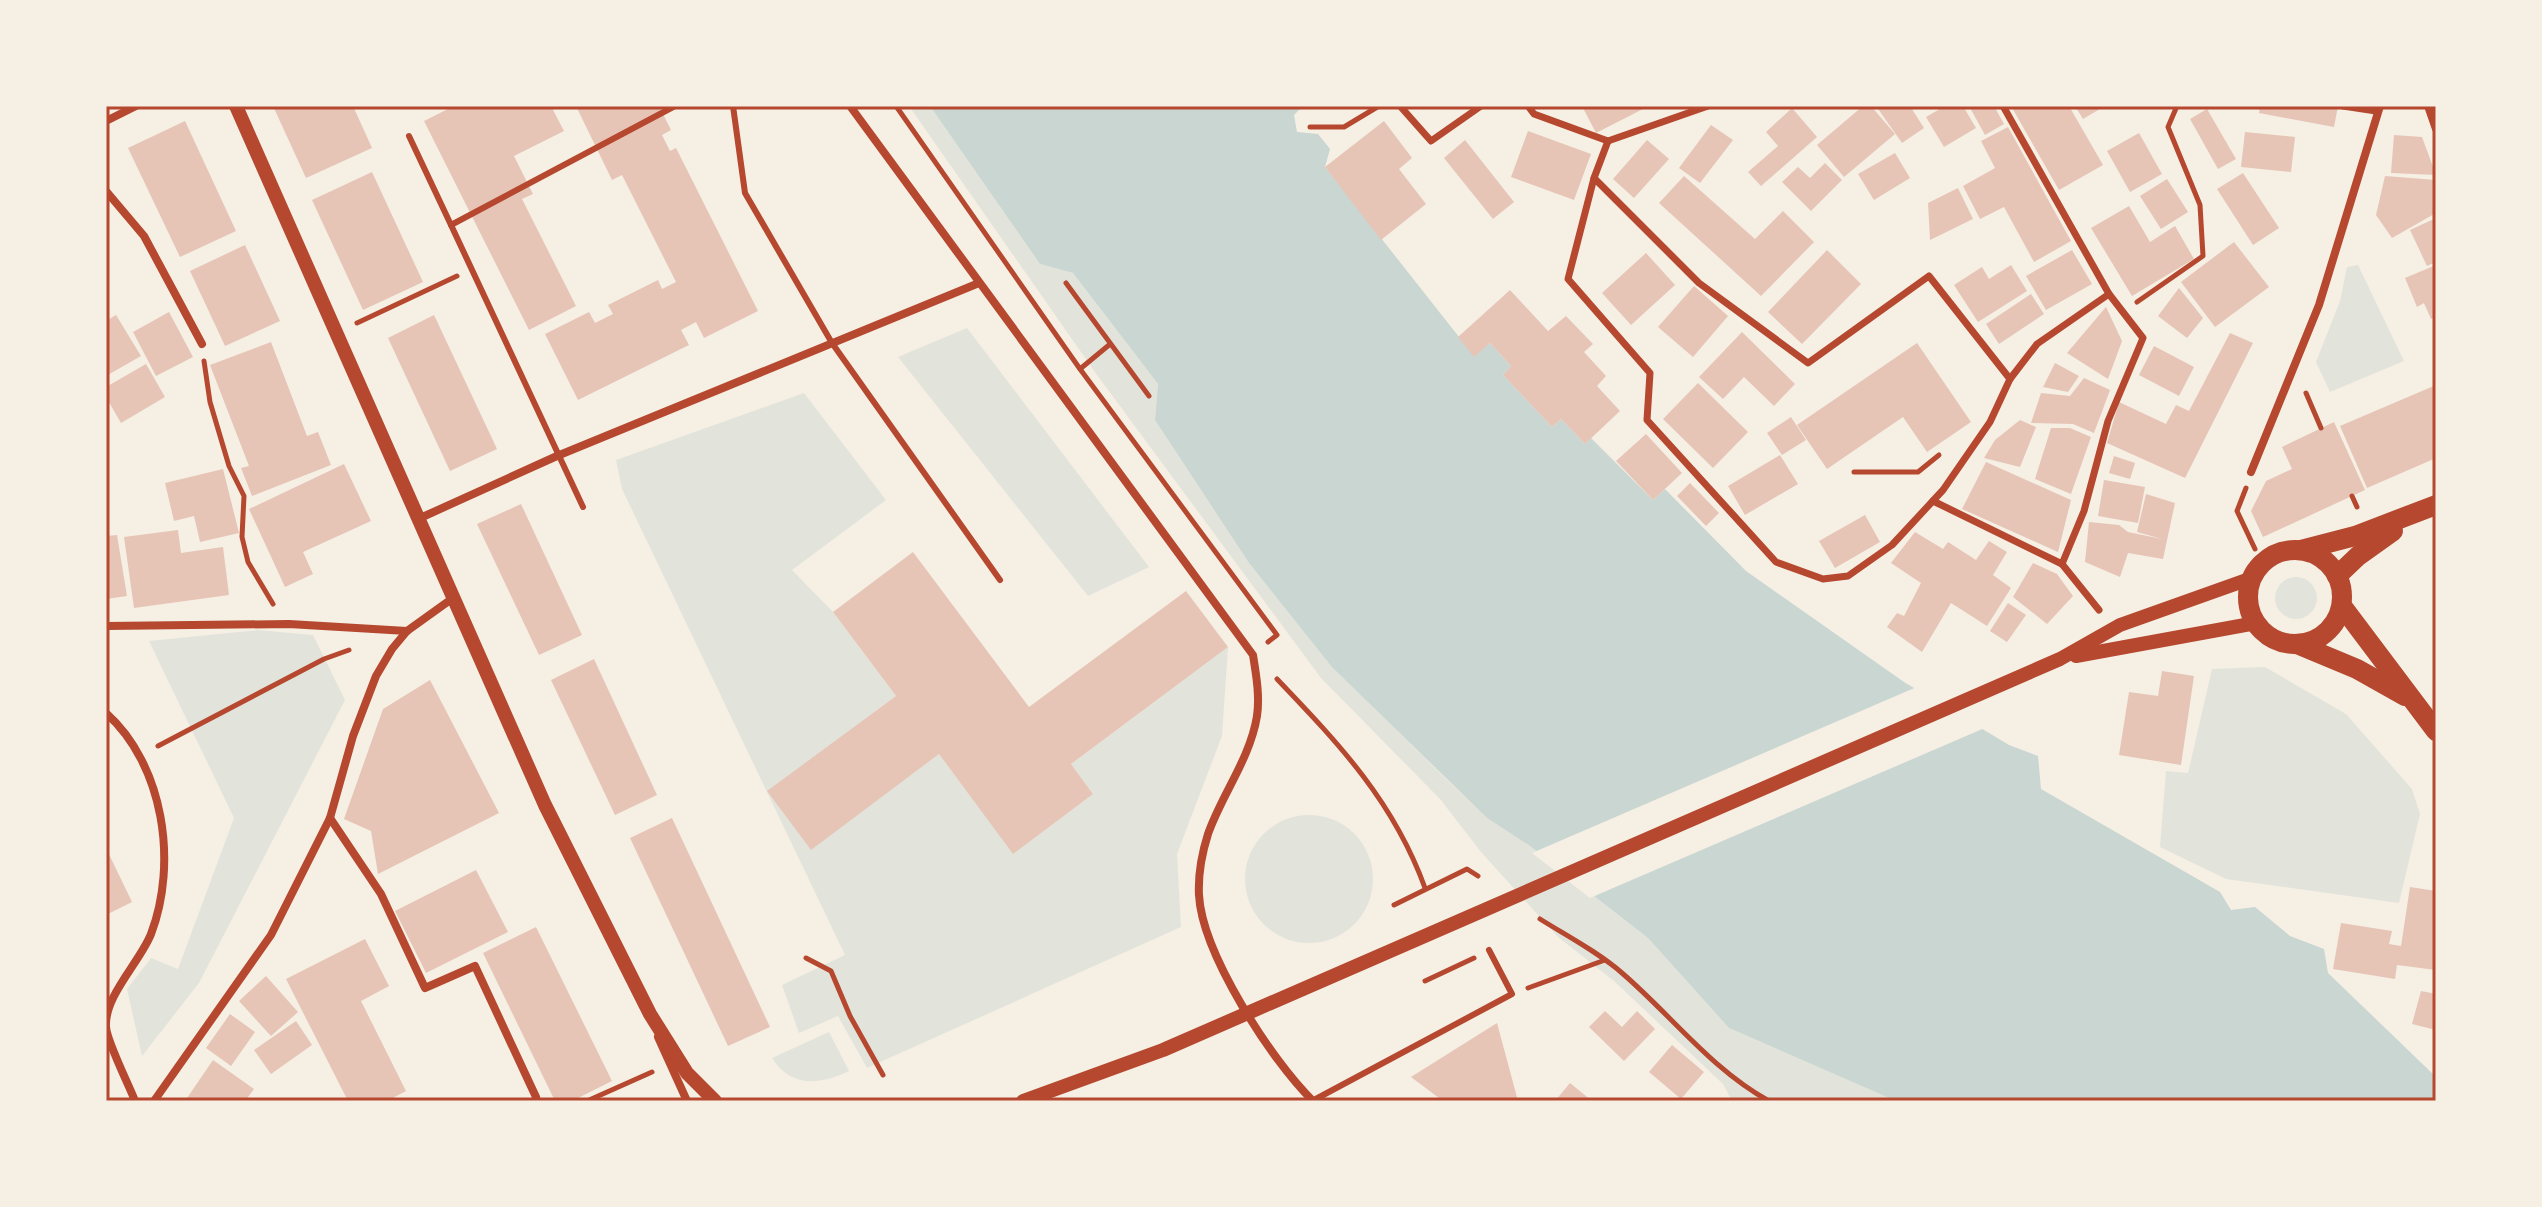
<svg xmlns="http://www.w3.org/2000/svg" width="2542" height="1207" font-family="Raleway,sans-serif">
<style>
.green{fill:#e2e4dc}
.water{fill:#c9d6d2}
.pier{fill:#f6efe4}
.building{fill:#e6c5b7}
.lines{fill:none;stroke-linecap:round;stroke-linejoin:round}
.path{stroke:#b5482f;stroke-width:5}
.service{stroke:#b5482f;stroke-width:6}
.pedestrian{stroke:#b5482f;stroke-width:7}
.minor{stroke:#b5482f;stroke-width:8}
.tertiary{stroke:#b5482f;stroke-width:14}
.primary{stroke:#b5482f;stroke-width:20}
.neatline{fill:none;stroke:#b5482f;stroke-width:3}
</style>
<rect width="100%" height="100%" fill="#f6efe4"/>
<!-- green -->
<g class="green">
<path d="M909,106H930L1040,264L1073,273L1158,384L1155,420L1249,563L1333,667L1446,779L1487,818L1530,846L1648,938L1729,1028L1896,1101H1732L1723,1084L1614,981L1558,937L1481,852L1440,799L1321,678L1097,375Z"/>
<path d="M2358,265L2404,361L2330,392L2316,362L2340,301L2347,267Z"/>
<path d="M967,328L1149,567L1088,596L898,357Z"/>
<path d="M804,393L886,500L792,570L833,612L896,696L768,791L811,849L939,754L1013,853L1093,794L1071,764L1228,647L1222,736L1177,854L1181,927L867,1068L838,1016L799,1033L782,985L845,955L622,489L616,460Z"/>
<circle cx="2296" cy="598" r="21"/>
<path d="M258,630L313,635L345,700L199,983L142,1056L127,989L151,958L178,969L234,818L149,641Z"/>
<path d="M2265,667L2346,714L2412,789L2420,814L2399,903L2226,879L2160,847L2166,771L2188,773L2212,669Z"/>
<circle cx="1309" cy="879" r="64"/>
<path d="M829,1032L849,1071C820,1085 791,1088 772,1058Z"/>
</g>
<!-- water -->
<path class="water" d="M930,106H1303L1294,115L1297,132L1318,134L1330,149L1325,167L1474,356L1490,343L1511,366L1503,375L1552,427L1561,419L1585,444L1591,438L1653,500L1665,489L1746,571L1904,682L2009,745L2038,756L2041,789L2220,892L2231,910L2255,907L2290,936L2324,949L2328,973L2436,1077V1101H1896L1729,1028L1648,938L1530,846L1487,818L1332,667L1249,563L1155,420L1158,384L1073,273L1040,264Z"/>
<!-- pier -->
<path class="pier" d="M1919,686L1987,727L1590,898L1532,853Z"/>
<!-- building -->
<g class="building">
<path d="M273,106H353L372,148L306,178Z"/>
<path d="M454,106H551L564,131L514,156L533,194L522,199L576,306L529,330L424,121Z"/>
<path d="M576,106H659L671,130L662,135L670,151L676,148L758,311L704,338L696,322L681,330L689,345L578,400L545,334L589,312L595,323L613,314L608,305L658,280L662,289L676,282L622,175L612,180Z"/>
<path d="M1582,106H1642L1643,109L1596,133Z"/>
<path d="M1863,106H1871L1895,134L1844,177L1817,145Z"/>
<path d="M1876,106H1910L1924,128L1902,143Z"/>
<path d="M1945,106H1963L1976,128L1944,147L1926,117Z"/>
<path d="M1969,106H1994L2004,124L1985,135Z"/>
<path d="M2011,106H2069L2103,165L2059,190Z"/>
<path d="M2075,106H2105L2083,119Z"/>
<path d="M2260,106H2338L2334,127L2259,113Z"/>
<path d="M1792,108L1817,137L1761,186L1748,172L1778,146L1766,132Z"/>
<path d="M2207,109L2236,159L2218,169L2190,119Z"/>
<path d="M185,121L236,231L180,257L128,148Z"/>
<path d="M1384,121L1412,158L1399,169L1426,204L1381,240L1325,167Z"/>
<path d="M1711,125L1733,140L1700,183L1679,168Z"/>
<path d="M2008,127L2071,241L2034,262L2004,207L1980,219L1963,186L1995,168L1981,141Z"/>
<path d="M1528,131L1591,154L1574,200L1511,177Z"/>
<path d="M2245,132L2295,137L2291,172L2241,167Z"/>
<path d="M2139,133L2162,174L2130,192L2107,151Z"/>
<path d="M2394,135L2422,137L2436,175L2391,173Z"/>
<path d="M1465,140L1514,202L1493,219L1444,158Z"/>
<path d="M1647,140L1669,159L1634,198L1613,179Z"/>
<path d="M1895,153L1910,178L1874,200L1858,174Z"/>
<path d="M1825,163L1842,180L1811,211L1782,182L1798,167L1810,178Z"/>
<path d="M372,172L423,282L363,310L312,200Z"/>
<path d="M2243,173L2279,228L2253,245L2217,189Z"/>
<path d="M1684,176L1755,239L1783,211L1814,242L1761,296L1659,203Z"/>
<path d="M2385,176L2436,180V213L2392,238L2376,215Z"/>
<path d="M2167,179L2188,212L2161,229L2140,196Z"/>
<path d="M1958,188L1973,219L1930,240L1928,203Z"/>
<path d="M2129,206L2150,242L2175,226L2194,259L2132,296L2091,228Z"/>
<path d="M2436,218V262L2427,266L2410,230Z"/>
<path d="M2234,242L2269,287L2215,327L2181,282Z"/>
<path d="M245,245L280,321L225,346L190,271Z"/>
<path d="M1827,250L1861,284L1802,344L1768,312Z"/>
<path d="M2072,250L2092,284L2046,310L2026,276Z"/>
<path d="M1646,253L1675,285L1631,325L1602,293Z"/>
<path d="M2011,265L2027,291L1978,322L1954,285L1982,267L1989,279Z"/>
<path d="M2436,265V317L2431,319L2424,303L2417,307L2405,278Z"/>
<path d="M1694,286L1728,316L1693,357L1658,327Z"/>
<path d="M2179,288L2203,318L2187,338L2158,316Z"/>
<path d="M1510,290L1548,331L1566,316L1593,344L1584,352L1606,376L1597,386L1620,411L1585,444L1561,419L1552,427L1503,375L1511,366L1490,343L1474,357L1458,337Z"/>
<path d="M2031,294L2044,314L1999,344L1986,324Z"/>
<path d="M2106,307L2122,341L2108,379L2067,353Z"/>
<path d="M169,312L193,357L156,376L133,332Z"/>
<path d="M116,315L141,356L106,376V321Z"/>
<path d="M434,315L497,449L450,471L388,338Z"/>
<path d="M1742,332L1795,384L1774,406L1744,377L1723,399L1699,377Z"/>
<path d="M2230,333L2253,343L2185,478L2107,443L2119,402L2166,424L2176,405L2189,411Z"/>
<path d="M271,342L307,436L318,432L331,465L252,496L241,468L249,466L210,365Z"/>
<path d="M1917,343L1971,422L1927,452L1903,417L1827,469L1797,425Z"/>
<path d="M2154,346L2194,367L2179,396L2139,375Z"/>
<path d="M2055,363L2079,376L2068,392L2043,387Z"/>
<path d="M146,364L165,397L121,423L106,397V387Z"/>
<path d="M2084,378L2110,390L2094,433L2073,424L2031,423L2041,393L2070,396Z"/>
<path d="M1698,383L1748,432L1713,468L1663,419Z"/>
<path d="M2436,385V458L2367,488L2340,426Z"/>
<path d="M1791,417L1806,440L1782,455L1767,433Z"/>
<path d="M2020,420L2036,427L2020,467L1984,458L1995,440Z"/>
<path d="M2334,422L2365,490L2263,537L2251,511L2266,481L2292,469L2282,447Z"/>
<path d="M2051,428H2070L2091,437L2071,494L2035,479Z"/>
<path d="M1646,434L1682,473L1653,500L1616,461Z"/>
<path d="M1780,455L1798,484L1745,515L1728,486Z"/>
<path d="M2114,456L2135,463L2130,479L2109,473Z"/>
<path d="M1986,462L2071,500L2058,552L1962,509Z"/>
<path d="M344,464L371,521L303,552L313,574L285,587L249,509Z"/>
<path d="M223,469L239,533L200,542L194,516L174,521L165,483Z"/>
<path d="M2104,480L2145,487L2138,523L2098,516Z"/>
<path d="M1690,483L1719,513L1706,526L1677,496Z"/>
<path d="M2146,494L2175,503L2163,559L2128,553L2120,577L2085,562L2089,522L2119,525L2128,532L2162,539L2137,532Z"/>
<path d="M521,504L582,635L539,655L477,524Z"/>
<path d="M1865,515L1880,542L1835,568L1819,541Z"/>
<path d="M178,530L181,553L223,547L229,595L134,608L124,537Z"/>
<path d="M1915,532L1943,549L1948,542L1976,560L1989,541L2007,552L1993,575L2011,588L1987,626L1951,603L1922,652L1887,627L1897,613L1904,616L1921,583L1891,563Z"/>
<path d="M117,535L127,596L106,599V536Z"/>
<path d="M913,552L1029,707L1186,591L1228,647L1071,764L1093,794L1013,854L939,754L811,850L767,791L896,696L833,612Z"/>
<path d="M2033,563L2057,574L2073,596L2047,624L2013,597Z"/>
<path d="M2008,603L2026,615L2007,642L1990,631Z"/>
<path d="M594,659L657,795L615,815L551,680Z"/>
<path d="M2162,671L2194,676L2181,765L2119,755L2129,692L2158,696Z"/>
<path d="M430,680L499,813L378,874L371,831L344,819L383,709Z"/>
<path d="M672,818L770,1027L728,1046L630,838Z"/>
<path d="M106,848L132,902L106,915Z"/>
<path d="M476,870L508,932L426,973L395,911Z"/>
<path d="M2410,887L2436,891V970L2397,965L2395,979L2333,969L2341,923L2392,931L2389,944L2401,946Z"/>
<path d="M536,927L612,1081L572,1101H555L483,953Z"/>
<path d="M365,939L389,986L361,1001L406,1091L387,1101H348L286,979Z"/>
<path d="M266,976L298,1012L271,1036L239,1001Z"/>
<path d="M2421,991L2436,994V1030L2412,1024Z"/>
<path d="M1605,1011L1622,1027L1637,1011L1655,1029L1624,1061L1589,1027Z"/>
<path d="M230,1014L255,1032L231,1066L206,1048Z"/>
<path d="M296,1021L312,1045L271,1074L254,1050Z"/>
<path d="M1497,1023L1518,1101H1443L1411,1077Z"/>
<path d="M1672,1045L1704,1072L1681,1099L1649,1072Z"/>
<path d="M213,1060L254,1089L245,1101H185Z"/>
<path d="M1570,1083L1592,1101H1555Z"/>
</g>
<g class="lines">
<!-- path -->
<g class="path">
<path d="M896,106L1080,369L1277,635L1268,642"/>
<path d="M1310,127H1344L1379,106"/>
<path d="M1066,283L1149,396"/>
<path d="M2137,302L2203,256L2200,205L2168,127L2177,106"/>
<path d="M357,323L457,276"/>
<path d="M204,361L210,402L229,466L244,496L242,537L248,562L273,604"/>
<path d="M1080,369L1109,345"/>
<path d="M2306,393L2321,428"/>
<path d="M1854,472H1918L1939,455"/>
<path d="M2246,488L2237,511L2255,549"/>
<path d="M2352,496L2357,507"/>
<path d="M1277,679C1340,745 1394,802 1425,888"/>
<path d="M158,746L324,659L349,650"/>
<path d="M1394,905L1467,869L1478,876"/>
<path d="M1540,919C1567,936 1598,952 1622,973C1671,1015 1711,1069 1769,1101"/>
<path d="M806,958L831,971L850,1016L883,1075"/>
<path d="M1425,981L1474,958"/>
<path d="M1528,988L1605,960"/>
<path d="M587,1101L652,1072"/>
</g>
<!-- service -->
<g class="service">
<path d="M733,106L745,193L832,343L1000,580"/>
<path d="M409,136L451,225"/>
<path d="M583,507L451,225L675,106"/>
<path d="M1312,1101L1512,994L1489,950"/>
</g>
<!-- pedestrian -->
<g class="pedestrian">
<path d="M1400,106L1431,141L1481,106"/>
<path d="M1528,106L1534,114L1608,141L1708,106"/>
<path d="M2343,106L2376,111"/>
<path d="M1608,141L1594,178L1699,283L1808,363L1929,276L2010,379"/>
<path d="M1594,178L1568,279L1650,373L1647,420L1776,562L1823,579L1848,576L1892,545L1943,490L1990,422L2010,379L2037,344L2109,294L2003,106"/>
<path d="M1933,501L2062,564"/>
<path d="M2099,610L2062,564L2084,511L2108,421L2143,338L2109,294"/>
</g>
<!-- minor -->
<g class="minor">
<path d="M850,106L1253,655C1256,674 1260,696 1257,716C1250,759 1222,794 1208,834C1202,853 1198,875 1199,895C1202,953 1271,1060 1313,1101"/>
<path d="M2428,106L2436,129"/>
<path d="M106,121L136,106"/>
<path d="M106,191L144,236L202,344"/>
<path d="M2251,472L2319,305L2380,106"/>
<path d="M418,519L557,456L979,283"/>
<path d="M106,626L289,624L407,631"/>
<path d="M106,713C164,765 178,863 151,934C140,962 104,996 106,1027C107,1042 129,1085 135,1101"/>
<path d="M330,818L381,894L425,988L475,966L536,1097"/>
<path d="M658,1037L687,1101"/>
<path d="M154,1101L271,935L330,818L353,736L376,676L392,649L407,631L453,598"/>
</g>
<!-- tertiary -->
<g class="tertiary">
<path d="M236,106L545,805L650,1014L687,1073L715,1101"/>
<path d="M2076,656L2256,623"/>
<path d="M1023,1101L1163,1050L2060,659L2120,625L2252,578"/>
</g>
<!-- primary -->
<g class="primary">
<path d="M2301,550L2355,536L2436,505"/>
<circle cx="2295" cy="597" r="47"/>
<path d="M2337,576L2358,556L2393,531"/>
<path d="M2342,606L2436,731"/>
<path d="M2297,644L2357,669L2405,696"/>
</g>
</g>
<!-- border -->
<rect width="2542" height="1207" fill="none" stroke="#f6efe4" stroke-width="216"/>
<rect x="108" y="108" width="2326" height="991" class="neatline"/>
</svg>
